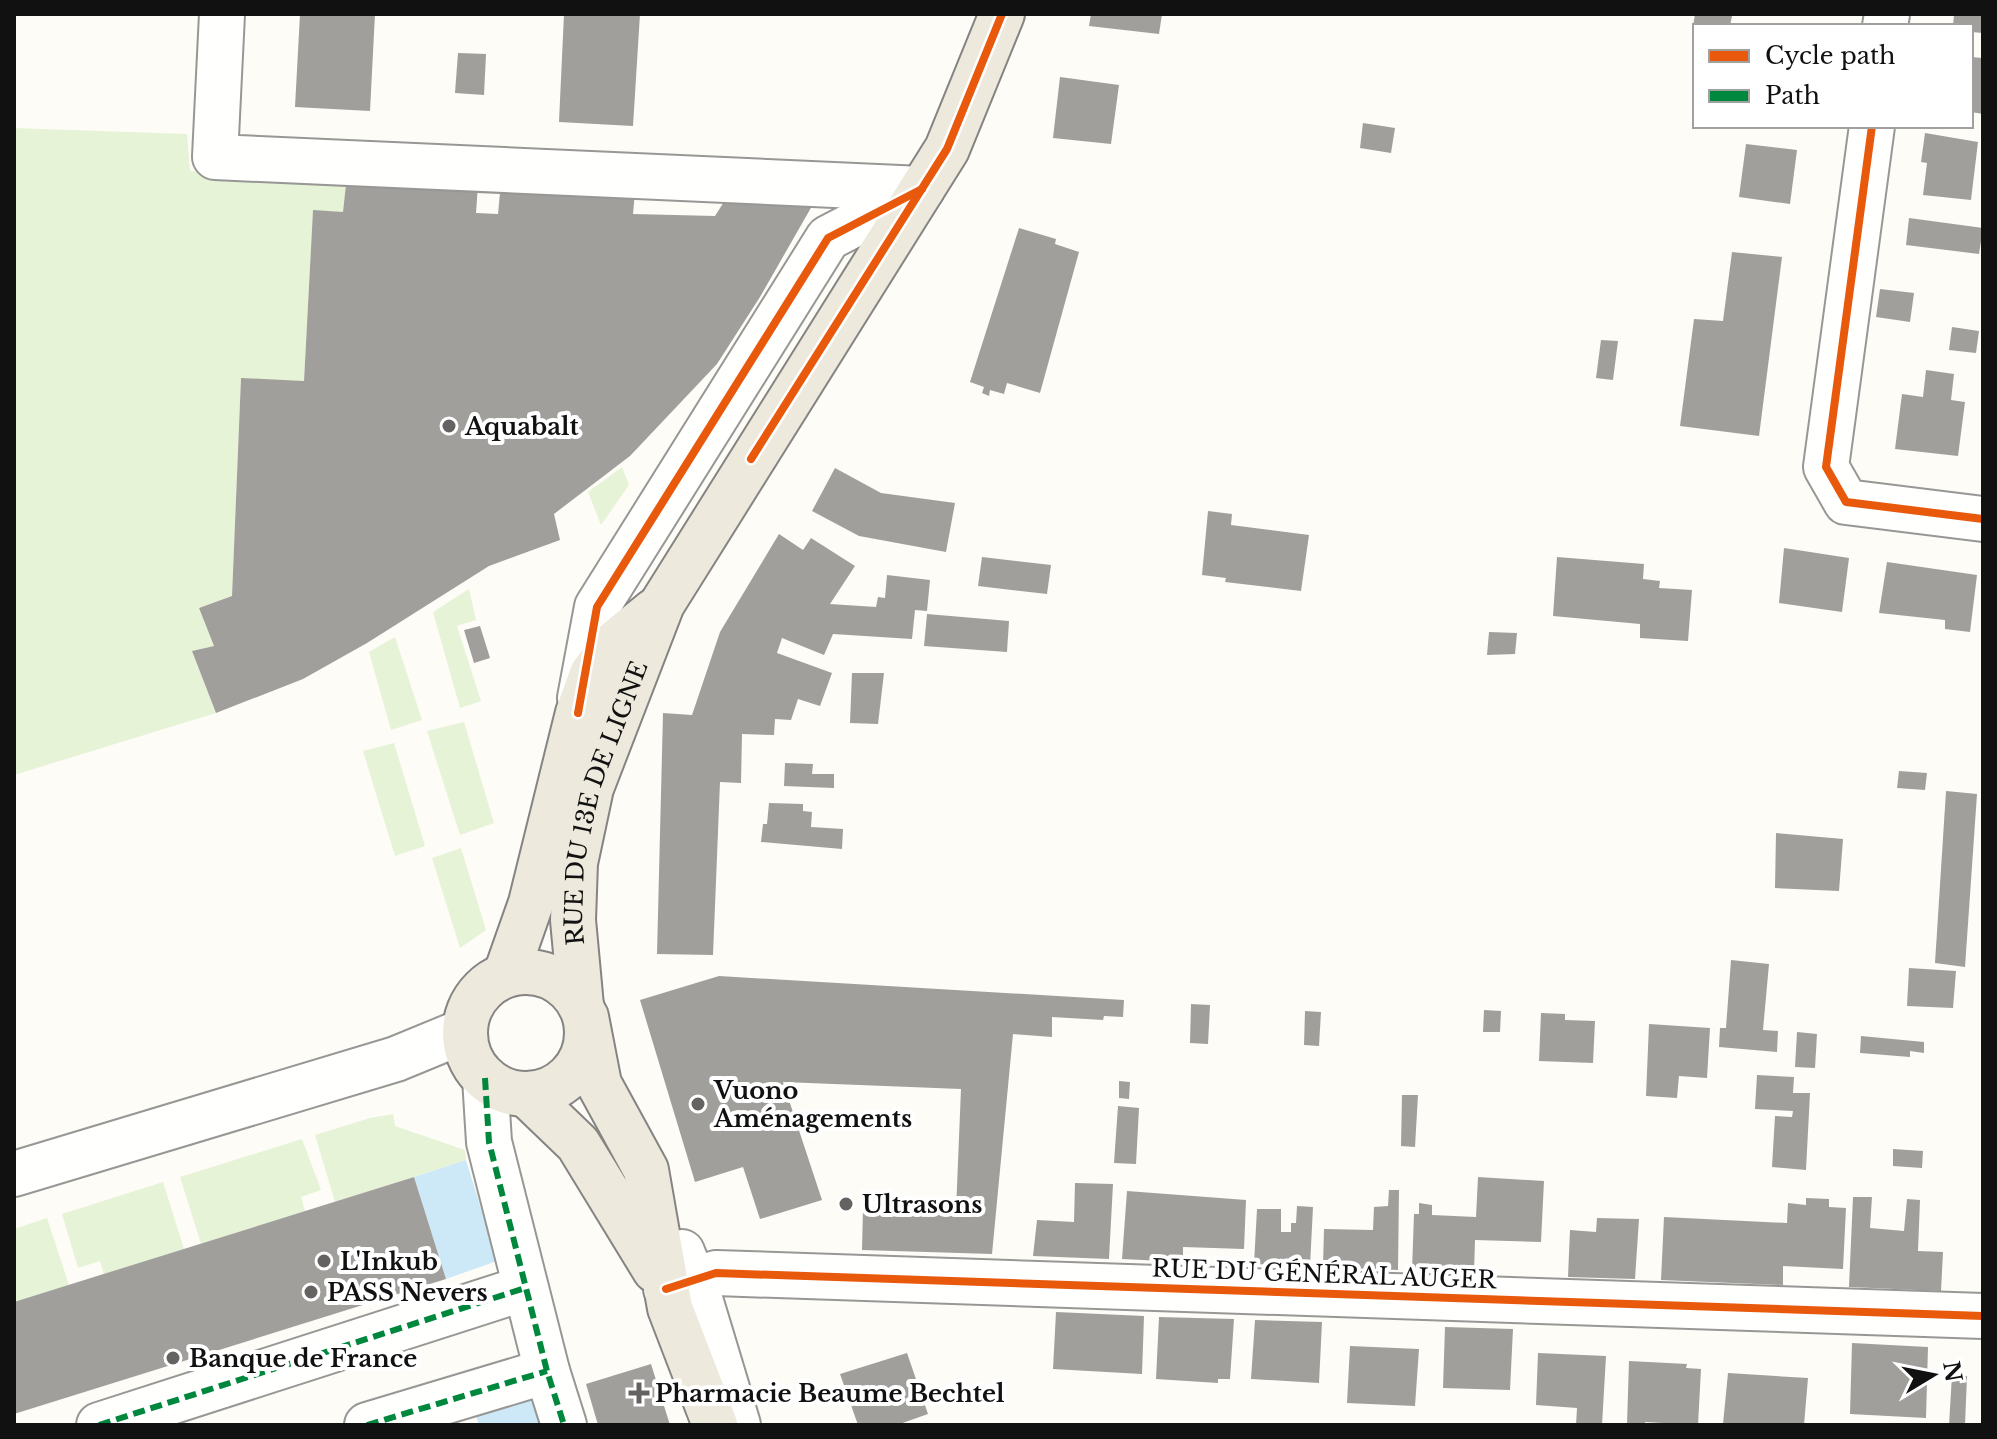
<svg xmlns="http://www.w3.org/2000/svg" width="1997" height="1439" font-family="'Libre Baskerville',serif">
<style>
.green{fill:#e7f3d7}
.water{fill:#cde8f7}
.building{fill:#a19f9c}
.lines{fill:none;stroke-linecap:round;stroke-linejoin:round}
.minor-casing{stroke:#979795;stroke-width:48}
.major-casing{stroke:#858482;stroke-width:48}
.minor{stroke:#fffffe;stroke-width:44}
.major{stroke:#ede9dc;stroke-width:44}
.quiet{stroke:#00873e;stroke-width:6;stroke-dasharray:12 6;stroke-linecap:butt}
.cycleway-casing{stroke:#fff;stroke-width:13}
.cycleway{stroke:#e8590c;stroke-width:8}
.poi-dot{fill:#646362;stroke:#fff;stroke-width:3}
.labels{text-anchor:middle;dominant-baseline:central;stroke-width:8;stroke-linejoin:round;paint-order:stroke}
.poi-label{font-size:24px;font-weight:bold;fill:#111;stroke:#fff;text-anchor:start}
.street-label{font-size:24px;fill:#111;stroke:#fff}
</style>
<rect width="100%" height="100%" fill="#fdfcf7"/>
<!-- green -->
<g class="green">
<path d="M14,128L187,134L190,171L347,175L343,212L313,211L304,381L241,379L232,596L199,608L214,646L192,651L216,713L14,775Z"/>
<path d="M622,467L629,485L601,525L588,492Z"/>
<path d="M469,589L476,620L457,626L481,701L460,708L433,612Z"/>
<path d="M395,637L422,720L391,730L369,652Z"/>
<path d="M464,722L494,823L460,835L427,731Z"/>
<path d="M394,743L425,846L395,856L363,751Z"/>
<path d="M461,848L486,930L460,948L432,858Z"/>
<path d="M393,1114L395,1126L465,1150L466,1160L335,1202L315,1135L370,1118Z"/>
<path d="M302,1139L321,1190L301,1197L305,1211L201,1244L180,1177Z"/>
<path d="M163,1182L184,1249L104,1274L100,1261L78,1268L62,1214Z"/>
<path d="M47,1218L69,1285L14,1302V1229Z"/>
</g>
<!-- water -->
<g class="water">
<path d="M466,1160L497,1261L446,1279L414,1177Z"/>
<path d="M536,1374L552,1425H479L469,1394Z"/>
</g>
<!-- building -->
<g class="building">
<path d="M300,14H375L370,111L295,107Z"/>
<path d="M564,14H640L633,126L559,122Z"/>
<path d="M1091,14H1162L1159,34L1089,26Z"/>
<path d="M1695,14L1732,16L1730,26H1693Z"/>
<path d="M1954,14H1983V33L1971,32V26H1953Z"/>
<path d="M458,53L486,54L484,95L455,93Z"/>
<path d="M1971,57L1983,58V114L1971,112Z"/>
<path d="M1060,77L1119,85L1111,144L1053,138Z"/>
<path d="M1363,123L1395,128L1391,153L1360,148Z"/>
<path d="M1925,133L1978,142L1971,200L1923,195L1927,163L1921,162Z"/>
<path d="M1746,144L1797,150L1790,204L1739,197Z"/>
<path d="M347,175L478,185L476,213L498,214L501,182L635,192L633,214L715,216L727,197L816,199L760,297L717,364L630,456L554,514L560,540L489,566L367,643L303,679L216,713L192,651L214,646L199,608L232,596L241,378L304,381L313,210L343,212Z"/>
<path d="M1909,218L1983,228L1979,254L1906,245Z"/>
<path d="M1019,228L1056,239L1055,244L1079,252L1040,393L1007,383L1004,394L990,390L989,396L982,393L984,387L970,382Z"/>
<path d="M1732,252L1782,257L1759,436L1680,426L1694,319L1723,321Z"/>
<path d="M1880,289L1914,293L1910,322L1876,317Z"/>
<path d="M1952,327L1979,331L1976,353L1949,350Z"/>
<path d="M1601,340L1618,341L1613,380L1596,378Z"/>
<path d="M1926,370L1954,374L1951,400L1965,402L1958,456L1895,449L1902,394L1923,397Z"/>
<path d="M835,468L881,493L955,503L946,552L859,536L812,511Z"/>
<path d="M1208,511L1232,514L1231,525L1309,535L1301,591L1225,582L1226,578L1202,575Z"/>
<path d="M779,534L803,550L811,538L855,566L830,604L876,607L878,597L885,598L887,575L930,580L927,611L915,610L912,639L833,634L824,655L782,638L777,653L832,673L820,706L798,699L791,720L775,719L774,735L742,734L741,783L720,782L713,955L657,954L663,713L692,715L720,632Z"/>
<path d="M1784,548L1849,558L1842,612L1779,603Z"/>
<path d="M982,557L1051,565L1047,594L978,586Z"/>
<path d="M1557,557L1644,564L1643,579L1660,581L1659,588L1692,590L1688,641L1640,638V624L1553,616Z"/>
<path d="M1887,562L1977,575L1970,632L1945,629V620L1879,613Z"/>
<path d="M927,614L1009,621L1007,652L924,646Z"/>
<path d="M480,626L490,658L474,663L464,630Z"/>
<path d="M1489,632L1517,633L1515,654L1487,655Z"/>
<path d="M852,673H884L878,724L850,723Z"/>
<path d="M785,763L813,764L812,774H834V788L784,786Z"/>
<path d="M1899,771L1927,773L1925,790L1897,788Z"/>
<path d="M1946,791L1977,794L1965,967L1935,963Z"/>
<path d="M769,803L803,804V811L812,812L811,827L843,829L842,849L761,842L763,824H767Z"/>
<path d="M1776,833L1843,839L1839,891L1775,888Z"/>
<path d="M1731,960L1769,964L1763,1030L1778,1031L1777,1052L1719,1047L1720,1028H1726Z"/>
<path d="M1909,968L1956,971L1953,1008L1907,1006Z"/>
<path d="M719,976L1124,1000L1123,1017L1104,1016L1103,1020L1052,1017V1037L1013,1034L992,1254L862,1250L863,1207L956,1211L961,1089L783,1082L822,1200L760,1219L743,1167L695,1182L640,1000Z"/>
<path d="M1191,1004L1210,1005L1208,1044L1190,1043Z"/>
<path d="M1484,1010L1501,1011L1500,1032H1483Z"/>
<path d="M1305,1011L1321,1012L1319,1046L1304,1045Z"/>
<path d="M1541,1013L1565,1014V1020L1595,1021L1593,1063L1539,1061Z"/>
<path d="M1649,1024L1710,1028L1707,1078L1679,1076L1677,1098L1646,1096Z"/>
<path d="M1797,1032L1817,1034L1815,1068L1795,1067Z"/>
<path d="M1861,1036L1924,1042V1053L1910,1051V1057L1860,1053Z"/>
<path d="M1757,1075L1794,1077L1793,1093H1810L1806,1170L1772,1167L1775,1116L1792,1117L1793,1111L1755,1109Z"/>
<path d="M1119,1081L1130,1082L1129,1099L1119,1098Z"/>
<path d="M1402,1095H1418L1415,1147L1401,1146Z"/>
<path d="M1118,1106L1139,1108L1136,1164L1114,1163Z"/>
<path d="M1893,1149L1923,1151L1922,1168L1893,1166Z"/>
<path d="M414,1177L446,1279L14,1414V1302Z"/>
<path d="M1478,1177L1544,1181L1541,1242L1475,1240L1474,1273L1412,1270L1414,1214H1419V1203L1432,1205V1215L1476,1217Z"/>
<path d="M1075,1183L1113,1184L1109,1259L1033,1256L1037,1220L1074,1222Z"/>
<path d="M1389,1190H1399L1398,1270L1323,1267L1324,1229L1373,1230L1374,1207L1388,1206Z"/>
<path d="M1127,1191L1246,1200L1244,1249L1183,1247V1262L1122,1259Z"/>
<path d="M1853,1197H1872L1870,1228L1904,1231L1907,1199L1920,1200L1918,1251L1943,1252L1941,1291L1849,1287Z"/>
<path d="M1806,1198L1829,1199V1207L1846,1208L1843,1269L1783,1266V1285L1661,1280L1664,1217L1787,1223L1788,1203L1806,1205Z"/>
<path d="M1297,1206L1313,1207L1310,1266L1254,1264L1257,1209H1281V1232H1291V1223H1296Z"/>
<path d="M1597,1218L1639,1219L1635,1279L1568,1277L1570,1230L1596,1232Z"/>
<path d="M1056,1312L1144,1316L1142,1374L1053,1369Z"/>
<path d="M1159,1317L1234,1319L1230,1379H1218V1383L1156,1379Z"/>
<path d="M1255,1320L1322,1322L1319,1383L1251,1379Z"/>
<path d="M1445,1327L1513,1329L1510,1390L1443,1388Z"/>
<path d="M1852,1343L1928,1347L1926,1418L1850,1414Z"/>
<path d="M1350,1346L1419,1349L1415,1406L1347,1403Z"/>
<path d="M907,1353L928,1414L897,1425H858L840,1374Z"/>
<path d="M1538,1353L1606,1356L1602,1425H1576L1577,1408L1536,1405Z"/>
<path d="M1629,1361L1687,1364L1686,1368L1701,1369L1698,1425L1645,1422V1425H1627Z"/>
<path d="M651,1364L670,1425H598L586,1384Z"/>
<path d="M1728,1373L1808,1378L1804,1425L1723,1424Z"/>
<path d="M1952,1375L1967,1376L1965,1425H1949Z"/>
</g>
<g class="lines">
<defs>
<g id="minor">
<path d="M222,14L215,157L922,189"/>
<path d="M1885,26L1887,14"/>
<path d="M1872,126L1826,467L1846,502L1983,519"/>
<path d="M580,698L597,607L828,238L920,190"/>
<path d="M485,1078L489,1142L547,1371L564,1425"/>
<path d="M14,1174L396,1059L464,1031"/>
<path d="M682,1252L697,1289L738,1425"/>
<path d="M666,1289L716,1273L1983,1316"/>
<path d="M99,1425L525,1288"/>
<path d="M367,1425L547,1371"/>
</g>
<g id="major">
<circle cx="526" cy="1033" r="61"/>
<path d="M506,974L531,903L578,713L592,674L616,642L654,611"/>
<path id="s1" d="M581,1006L573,920L575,863L591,788L662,604L947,149L1002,14"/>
<path d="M586,1017L599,1084L646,1170L670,1308L715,1425"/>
<path d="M526,1094L578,1144L655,1270"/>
</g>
</defs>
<!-- minor casing -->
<use href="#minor" class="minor-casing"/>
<!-- major casing -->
<use href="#major" class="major-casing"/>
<!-- minor -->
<use href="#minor" class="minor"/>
<!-- major -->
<use href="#major" class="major"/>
<!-- quiet -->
<g class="quiet">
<path d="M485,1078L489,1142L547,1371L564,1425"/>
<path d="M99,1425L525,1288"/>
<path d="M367,1425L547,1371"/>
</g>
<defs>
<g id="cycleway">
<path d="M1872,126L1826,467L1846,502L1983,519"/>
<path d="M751,459L947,149L1002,14"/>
<path d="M578,713L597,607L828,238L922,189"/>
<path d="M666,1289L716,1273L1983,1316"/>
</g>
</defs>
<!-- cycleway casing -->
<use href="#cycleway" class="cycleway-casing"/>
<!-- cycleway -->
<use href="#cycleway" class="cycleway"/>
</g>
<!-- markers -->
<g class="poi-dot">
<circle cx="449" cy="426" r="8"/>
<circle cx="698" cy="1104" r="8"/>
<circle cx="846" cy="1204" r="8"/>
<circle cx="324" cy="1261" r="8"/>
<circle cx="311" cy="1292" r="8"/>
<circle cx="173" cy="1358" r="8"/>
<path d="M635 1381h8v8h8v8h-8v8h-8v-8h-8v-8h8z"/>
</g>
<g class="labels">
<!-- poi labels -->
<g class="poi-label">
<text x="465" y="426">Aquabalt</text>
<text x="714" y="1090">Vuono<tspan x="714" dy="28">Aménagements</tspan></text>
<text x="862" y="1204">Ultrasons</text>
<text x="340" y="1261">L'Inkub</text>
<text x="327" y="1292">PASS Nevers</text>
<text x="189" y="1358">Banque de France</text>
<text x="655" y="1393">Pharmacie Beaume Bechtel</text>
</g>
<!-- street labels -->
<g class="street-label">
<text stroke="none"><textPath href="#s1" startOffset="208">RUE DU 13E DE LIGNE</textPath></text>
<text transform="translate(1324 1274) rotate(2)">RUE DU GÉNÉRAL AUGER</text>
</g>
</g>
<!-- border -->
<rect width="1997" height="1439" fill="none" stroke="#111111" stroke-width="32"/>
<!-- legend -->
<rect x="1693" y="24" width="280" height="104" fill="#ffffff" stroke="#a0a0a0" stroke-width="2"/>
<rect x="1709" y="50" width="40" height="12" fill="#e8590c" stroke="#a0a0a0" stroke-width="2"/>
<text x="1765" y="64" font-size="24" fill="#111111">Cycle path</text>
<rect x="1709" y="90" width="40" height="12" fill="#00873e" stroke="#a0a0a0" stroke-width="2"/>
<text x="1765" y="104" font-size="24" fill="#111111">Path</text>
<!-- north arrow -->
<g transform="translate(1933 1375) rotate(80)" stroke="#ffffff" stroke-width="6" paint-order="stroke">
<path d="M0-6L14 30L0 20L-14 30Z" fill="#111111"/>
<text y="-12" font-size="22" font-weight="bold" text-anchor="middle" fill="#111111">N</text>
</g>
</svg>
